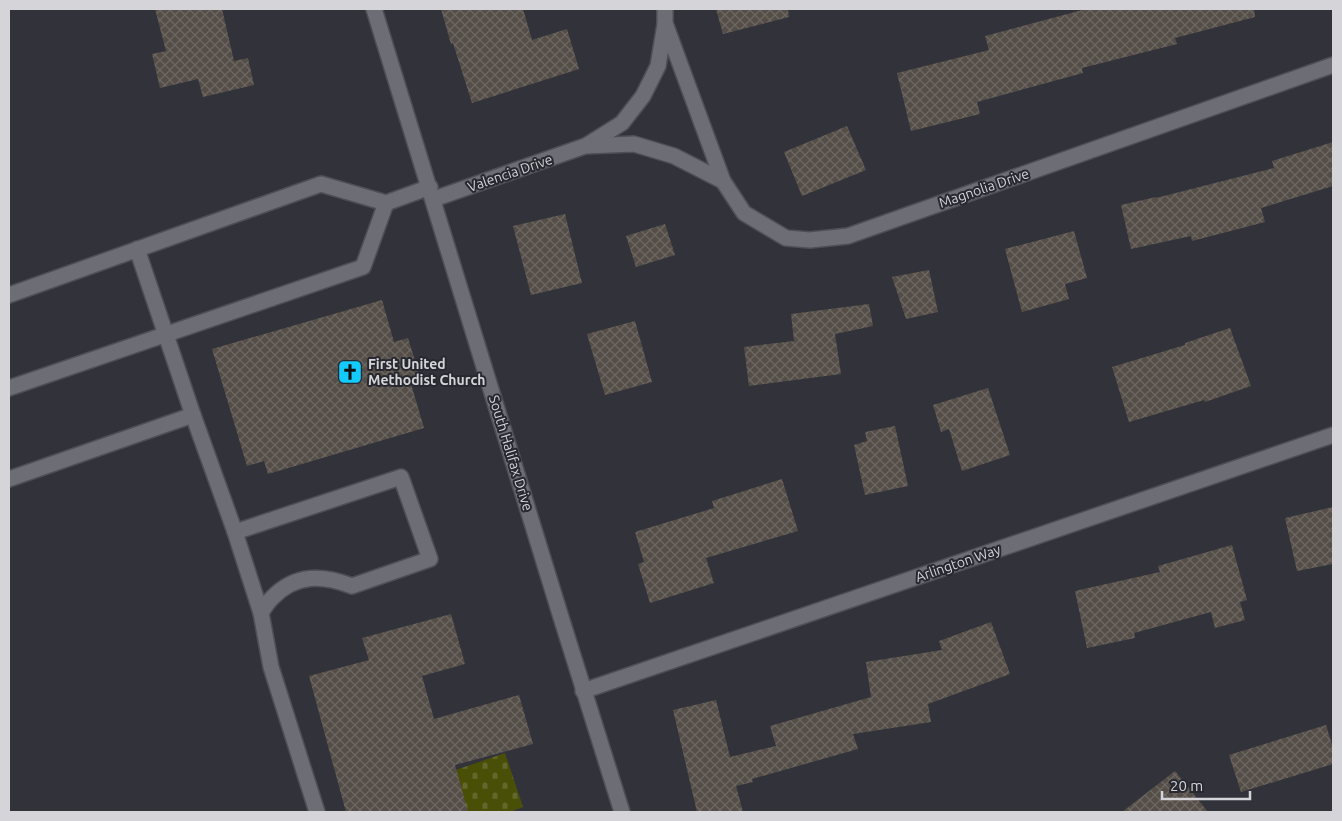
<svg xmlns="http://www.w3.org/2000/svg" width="1342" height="821" font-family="Ubuntu,sans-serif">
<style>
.cemetery{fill:url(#cemetery-stones)}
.building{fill:url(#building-cross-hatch)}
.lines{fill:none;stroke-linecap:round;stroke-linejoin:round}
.service-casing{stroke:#4e4e55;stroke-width:18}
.minor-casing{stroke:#4e4e55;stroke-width:18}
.tertiary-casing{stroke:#4e4e55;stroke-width:18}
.service{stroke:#6c6d75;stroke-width:15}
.minor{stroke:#6c6d75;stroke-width:15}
.tertiary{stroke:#6c6d75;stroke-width:15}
.labels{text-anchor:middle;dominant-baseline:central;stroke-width:4;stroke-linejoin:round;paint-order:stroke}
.street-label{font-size:14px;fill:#d4d4d9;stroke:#282930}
.poi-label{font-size:14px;font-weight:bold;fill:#d4d4d9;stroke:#282930;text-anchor:start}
</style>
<defs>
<pattern id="cemetery-stones" width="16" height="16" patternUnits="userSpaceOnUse" patternTransform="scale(1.25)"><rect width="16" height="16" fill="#4a4f07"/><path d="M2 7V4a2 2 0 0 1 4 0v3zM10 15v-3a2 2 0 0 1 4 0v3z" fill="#63672b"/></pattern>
<pattern id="building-cross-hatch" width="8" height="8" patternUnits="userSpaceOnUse" patternTransform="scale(1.25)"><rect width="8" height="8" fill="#554e48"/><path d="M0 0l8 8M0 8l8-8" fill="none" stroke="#6d6762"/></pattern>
</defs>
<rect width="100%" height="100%" fill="#32333a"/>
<!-- cemetery -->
<path class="cemetery" d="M505,753L523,807L510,812H461L447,773Z"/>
<!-- building -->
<g class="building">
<path d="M155,9H222L234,61L248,58L254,85L203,97L198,79L160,88L152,54L166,51Z"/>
<path d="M441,9H523L532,40L567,29L579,69L472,103L453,43L451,44Z"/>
<path d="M716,9H788L789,17L723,34Z"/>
<path d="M1086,9H1254L1255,17L1175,38L1177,44L1082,68L1083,73L977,102L980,114L911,131L897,73L989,50L985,36Z"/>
<path d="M847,126L866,170L802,196L784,152Z"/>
<path d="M1333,142V186L1261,208L1265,222L1192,241L1191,236L1131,249L1121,205L1156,197V198L1274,168L1272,161Z"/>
<path d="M565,214L582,283L531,295L513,226Z"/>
<path d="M665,224L675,255L636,267L626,236Z"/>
<path d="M1074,231L1087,278L1065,284L1069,299L1022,312L1005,249Z"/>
<path d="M929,270L938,312L906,319L892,277Z"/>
<path d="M382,300L394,342L408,338L421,381L411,384L424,428L268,474L264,461L247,466L212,349Z"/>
<path d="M869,304L873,326L835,334L841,374L749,386L744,347L794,341L791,314Z"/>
<path d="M635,321L652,382L605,395L587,334Z"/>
<path d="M1230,328L1251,386L1205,402L1204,400L1129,422L1112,367L1185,345V343Z"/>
<path d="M988,388L1010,455L962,471L949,429L941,432L933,405Z"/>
<path d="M895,426L908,486L865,495L854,445L867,441L865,432Z"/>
<path d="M782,479L798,531L706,558L714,583L650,603L638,564L644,562L635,532L714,508L712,501Z"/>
<path d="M1333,507V564L1297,571L1285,518Z"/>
<path d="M1232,545L1247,600L1240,602L1245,620L1215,628L1211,612L1134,633L1135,638L1087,648L1075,591L1160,572L1158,566Z"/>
<path d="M451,614L465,664L422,676L434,719L519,695L533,744L455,765L468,812H346L309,676L369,660L362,638Z"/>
<path d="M991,622L1010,674L928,704L931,722L853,734L858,749L752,779L753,782L736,786L743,812H697L673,710L716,700L730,757L776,746L770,726L871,697L866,662L942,650L939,641Z"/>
<path d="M1326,725L1333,748V764L1241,792L1229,755Z"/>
<path d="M1175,771L1208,812H1122Z"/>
</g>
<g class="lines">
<defs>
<g id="service">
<path d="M137,249L193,415L235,532L261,613L271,667L317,812"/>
<path d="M9,295L321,184L386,203L430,187"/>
<path d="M9,388L363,267L386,203"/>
<path d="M9,479L193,415"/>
<path d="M235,532L401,477L430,559L352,586C323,575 296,573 272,598C268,602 264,608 261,613"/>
</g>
<g id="minor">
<path d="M665,9V23L723,181L744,213L786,238L810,240L848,236L1333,65"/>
<path d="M587,145L622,123L643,96L658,66L665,24"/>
<path d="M434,199L585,146L634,144L674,156L723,181"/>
<path d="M583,691L1333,435"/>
</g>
<path id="tertiary" d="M374,9C458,276 537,545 622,812"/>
</defs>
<!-- service casing -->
<use href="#service" class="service-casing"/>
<!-- minor casing -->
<use href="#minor" class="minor-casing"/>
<!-- tertiary casing -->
<use href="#tertiary" class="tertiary-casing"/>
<!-- service -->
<use href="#service" class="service"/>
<!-- minor -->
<use href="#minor" class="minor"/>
<!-- tertiary -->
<use href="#tertiary" class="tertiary"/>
</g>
<!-- icons -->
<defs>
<symbol id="church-square" viewBox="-11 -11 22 22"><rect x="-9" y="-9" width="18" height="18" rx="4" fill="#12cafb" stroke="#282930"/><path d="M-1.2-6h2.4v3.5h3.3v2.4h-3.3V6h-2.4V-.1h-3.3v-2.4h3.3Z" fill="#111"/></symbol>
</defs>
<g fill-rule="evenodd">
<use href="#church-square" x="336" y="358" width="28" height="28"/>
</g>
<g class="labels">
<!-- street labels -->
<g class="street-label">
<text transform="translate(510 173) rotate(-19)">Valencia Drive</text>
<text transform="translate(984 188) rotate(-19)">Magnolia Drive</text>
<text transform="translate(511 453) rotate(73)">South Halifax Drive</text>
<text transform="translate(958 563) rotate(-19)">Arlington Way</text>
</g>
<!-- poi labels -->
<g class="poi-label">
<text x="368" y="364">First United<tspan x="368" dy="16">Methodist Church</tspan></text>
</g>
</g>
<!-- border -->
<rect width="1342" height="821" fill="none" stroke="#d4d4d9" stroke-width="20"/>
<!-- scale -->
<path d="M1162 791v8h88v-8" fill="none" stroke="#d4d4d9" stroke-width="2.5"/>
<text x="1170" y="791" font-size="15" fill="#d4d4d9" stroke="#282930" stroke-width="4" paint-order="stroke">20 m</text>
</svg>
